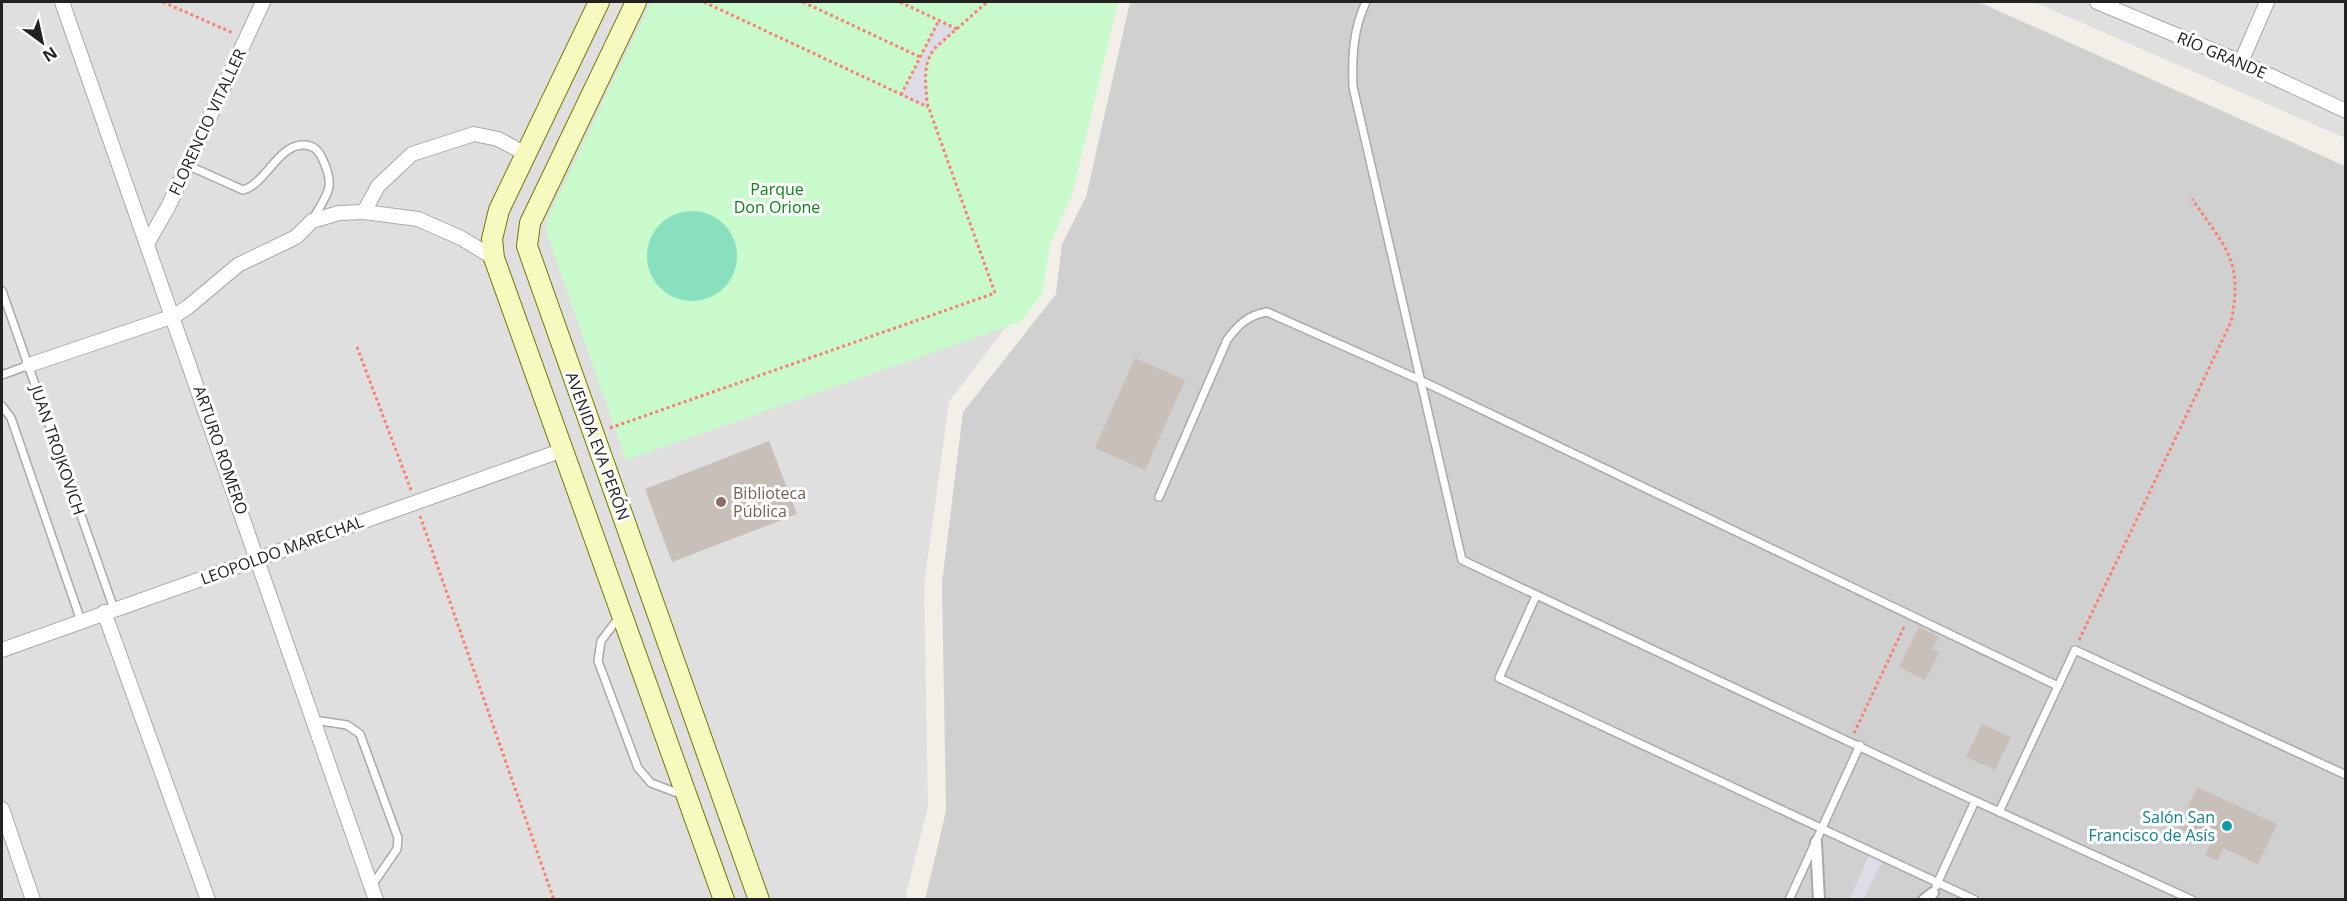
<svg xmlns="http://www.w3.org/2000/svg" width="2347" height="901" font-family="'Open Sans',sans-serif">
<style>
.residential{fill:#e0dfdf}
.religious{fill:#d0d0d0}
.park{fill:#c8facc}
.pitch{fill:#88e0be}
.plaza{fill:#dddde8}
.building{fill:#c7bfb8}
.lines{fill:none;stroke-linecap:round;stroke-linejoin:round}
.service-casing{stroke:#a9a9a9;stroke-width:10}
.pedestrian-casing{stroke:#a9a9a9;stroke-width:14}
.minor-casing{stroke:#a9a9a9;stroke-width:16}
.secondary-casing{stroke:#707d05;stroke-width:22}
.path{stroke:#fa8072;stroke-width:3;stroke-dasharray:3 3;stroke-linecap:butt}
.service{stroke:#fff;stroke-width:7}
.pedestrian{stroke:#fff;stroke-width:10}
.minor{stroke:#fff;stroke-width:14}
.secondary{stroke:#f7fabf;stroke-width:20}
.education-dot{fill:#8d6e63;stroke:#fff;stroke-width:2}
.culture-dot{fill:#0f9aa8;stroke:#fff;stroke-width:2}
.labels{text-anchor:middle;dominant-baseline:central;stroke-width:6;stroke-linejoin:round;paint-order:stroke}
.street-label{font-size:16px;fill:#222;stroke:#fff}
.park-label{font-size:16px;fill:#0c8416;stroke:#fff}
.education-label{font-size:16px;fill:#785e54;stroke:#fff;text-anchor:start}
.culture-label{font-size:16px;fill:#0d838f;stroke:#fff;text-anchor:end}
</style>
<rect width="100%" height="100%" fill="#f2efe9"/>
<!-- residential -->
<g class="residential">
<path d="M2,2H1108L1015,315L949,402L924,586L928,807L905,899L2,900Z"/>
<path d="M2034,2H2345V138Z"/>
</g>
<!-- religious -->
<path class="religious" d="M1130,2H1979L2345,166V899L925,900L946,811L942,583L963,412L1056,294L1062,244L1086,197Z"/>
<!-- park -->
<path class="park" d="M651,2H1118L1072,195L1050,244L1042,294L1020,322L626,460L546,231L547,220Z"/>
<!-- pitch -->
<circle class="pitch" cx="692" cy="256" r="45"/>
<!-- plaza -->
<g class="plaza">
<path d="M939,20L957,29L929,57L925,76L929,108L901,95Z"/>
<path d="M1871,851L1884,857L1864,899L1849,900Z"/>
</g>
<!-- building -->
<g class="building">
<path d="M1135,358L1185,380L1145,470L1095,448Z"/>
<path d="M769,441L797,514L672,562L645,489Z"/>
<path d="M1919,627L1939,637L1932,649L1939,653L1925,680L1899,667Z"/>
<path d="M1982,724L2011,737L1995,770L1966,757Z"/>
<path d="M2197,787L2277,824L2258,864L2223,848L2218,861L2205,855L2211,843L2178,828Z"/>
</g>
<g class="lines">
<defs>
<g id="service">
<path d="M1366,2C1353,29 1352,57 1353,87L1462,560L1958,793L2192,900"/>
<path d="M187,165L243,190C267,184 280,138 310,146C317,148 320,154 323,160C336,189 327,193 313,219"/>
<path d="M2,291L114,609"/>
<path d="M2,375L29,365"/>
<path d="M2,406L11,418L81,621"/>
<path d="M1159,497L1227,340C1238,325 1248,315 1267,312L1420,380L2058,686"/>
<path d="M1536,596L1499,678L1975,900"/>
<path d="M620,616L601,641L598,661L638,768L651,783L683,795"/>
<path d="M314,720L347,725L360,734L398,838L397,849L371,887"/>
<path d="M1999,812L2075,650L2346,775"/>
<path d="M1936,886L1975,801"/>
<path d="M1789,900L1860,745"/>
</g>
<g id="pedestrian">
<path d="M1816,842L1819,900"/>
<path d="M1924,900L1933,893"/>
</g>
<g id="minor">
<path d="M62,2L376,900"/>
<path d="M2097,2L2241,62L2346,111"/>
<path d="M2241,62L2267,2"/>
<path d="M364,212L378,186L412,154L474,134L498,139L526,154"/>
<path d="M148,242L168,207L263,2"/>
<path d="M29,365L174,316L188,307L238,265L296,237L312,221L339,213L364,212L418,219L461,238L494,258"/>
<path d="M104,612L208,900"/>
<path d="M2,650L563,450"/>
<path d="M2,809L33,900"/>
</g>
<g id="secondary">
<path d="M599,2L499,210L492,239L494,258L724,900"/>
<path d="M636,2L530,223L527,246L759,900"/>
</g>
</defs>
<!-- service casing -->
<use href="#service" class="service-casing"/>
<!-- pedestrian casing -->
<use href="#pedestrian" class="pedestrian-casing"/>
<!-- minor casing -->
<use href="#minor" class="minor-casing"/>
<!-- secondary casing -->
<use href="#secondary" class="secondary-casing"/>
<!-- path -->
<g class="path">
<path d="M163,2L233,33"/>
<path d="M704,2L928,107"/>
<path d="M803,2L920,57"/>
<path d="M900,2L957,29"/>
<path d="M901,95L939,20"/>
<path d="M357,347L411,490"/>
<path d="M610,428L995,293L927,103C926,83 922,66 934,49L987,2"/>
<path d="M420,516L554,900"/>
<path d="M2079,640L2231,322C2244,261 2225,247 2192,199"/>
<path d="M1854,733L1905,625"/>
</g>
<!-- service -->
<use href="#service" class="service"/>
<!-- pedestrian -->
<use href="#pedestrian" class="pedestrian"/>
<!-- minor -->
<use href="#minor" class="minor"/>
<!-- secondary -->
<use href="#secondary" class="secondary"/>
</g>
<!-- markers -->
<circle class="education-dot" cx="721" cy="502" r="6"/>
<circle class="culture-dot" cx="2227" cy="826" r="6"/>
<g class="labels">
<!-- street labels -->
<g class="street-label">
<text transform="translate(2222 55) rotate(23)">RÍO GRANDE</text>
<text transform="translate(207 122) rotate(-65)">FLORENCIO VITALLER</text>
<text transform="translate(598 446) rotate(70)">AVENIDA EVA PERÓN</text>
<text transform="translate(58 450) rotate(71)">JUAN TROJKOVICH</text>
<text transform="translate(221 450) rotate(71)">ARTURO ROMERO</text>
<text transform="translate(282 550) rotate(-20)">LEOPOLDO MARECHAL</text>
</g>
<!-- park labels -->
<g class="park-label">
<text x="777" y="189">Parque<tspan x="777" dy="18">Don Orione</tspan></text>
</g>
<!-- education labels -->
<g class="education-label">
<text x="733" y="493">Biblioteca<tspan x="733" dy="18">Pública</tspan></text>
</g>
<!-- culture labels -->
<g class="culture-label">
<text x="2215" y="817">Salón San<tspan x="2215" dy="18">Francisco de Asís</tspan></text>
</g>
</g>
<!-- border -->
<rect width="2347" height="901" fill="none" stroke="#222222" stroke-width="6"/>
<!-- north arrow -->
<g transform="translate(42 42) rotate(147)" stroke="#ffffff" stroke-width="4.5" paint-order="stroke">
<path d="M0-4.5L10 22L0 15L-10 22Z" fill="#222222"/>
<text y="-9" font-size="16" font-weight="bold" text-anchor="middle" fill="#222222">N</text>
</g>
</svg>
